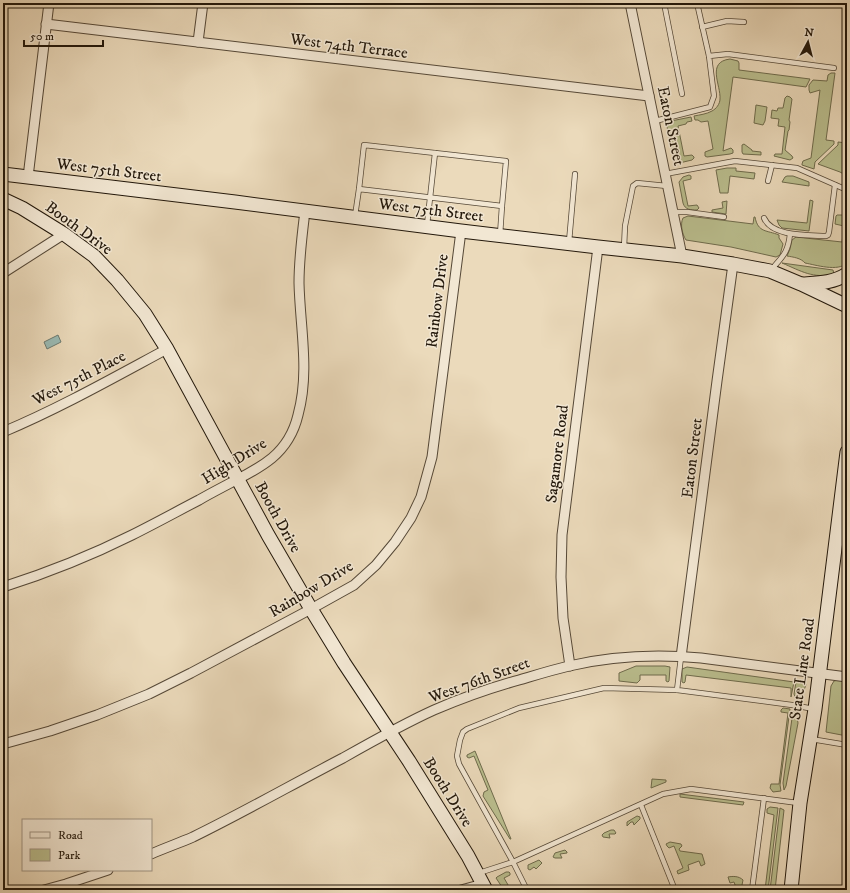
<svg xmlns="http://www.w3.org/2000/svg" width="850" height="893" font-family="'IM FELL DW Pica',serif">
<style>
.green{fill:#babe8e;stroke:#6e6b4c}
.water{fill:#99bab4;stroke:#6a7970}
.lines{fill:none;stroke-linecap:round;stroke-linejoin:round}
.lane-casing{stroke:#554837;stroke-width:6}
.street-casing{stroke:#554837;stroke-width:11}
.secondary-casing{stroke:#23180b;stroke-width:15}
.lane{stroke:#f2e7d3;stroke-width:4.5}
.street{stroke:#f2e7d3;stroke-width:9}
.secondary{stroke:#f2e7d3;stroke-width:13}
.labels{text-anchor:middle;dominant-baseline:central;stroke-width:3;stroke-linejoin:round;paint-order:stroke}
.street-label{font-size:16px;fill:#23180b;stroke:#f2e7d3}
</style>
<rect width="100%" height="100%" fill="#ebdabb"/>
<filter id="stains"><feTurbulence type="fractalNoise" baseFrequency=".005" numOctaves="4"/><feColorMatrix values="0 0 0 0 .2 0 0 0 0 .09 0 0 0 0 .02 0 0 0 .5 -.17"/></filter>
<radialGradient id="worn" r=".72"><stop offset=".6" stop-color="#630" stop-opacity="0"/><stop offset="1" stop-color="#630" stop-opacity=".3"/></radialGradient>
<!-- green -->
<g class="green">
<path d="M730,59L738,61L739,63V70L810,79L806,87L733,77L723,151L731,148L733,150V153L730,154L707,157L705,156V152L713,149L708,121L701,122L698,120H695L694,116C699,115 707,114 712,111C716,109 720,104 720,99C721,85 706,62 730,59Z"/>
<path d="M831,73H835L826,140L834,141V144L815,162L814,169L802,165V164L803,161L811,158L820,90L810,93L809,90V85L813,80L827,81L828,75Z"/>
<path d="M787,96L790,97L792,99L789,120L790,122L789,130L788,131L785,150L792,156L793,158L790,160L774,156L775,154H782L785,127L778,126L779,119L771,118L772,110L777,111L778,108H783L785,98Z"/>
<path d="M756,105L767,107L765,121L763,125L754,123Z"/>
<path d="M691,117L692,121L687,122L686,124L678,126L684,156L692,155L694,157V158L692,160L675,164L666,122Z"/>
<path d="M838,142L847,143V176L840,172L818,164L838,145Z"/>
<path d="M744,144L752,150V151L761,152V155L743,154L742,152V145Z"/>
<path d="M727,168H736V171L755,173L754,179L730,176L728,193H720L716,170Z"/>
<path d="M689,175L691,176V179L683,181L688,206L697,205L699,208L697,210C691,210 685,210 683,203L679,182L683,177Z"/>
<path d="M787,176H793L809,182V186L782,182L785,177Z"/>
<path d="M810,200L813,201L809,231L782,228L779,225L777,220L807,223Z"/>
<path d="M727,201L726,214L712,212V210L723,208L722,202Z"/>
<path d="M847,203V263C838,272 816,265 805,263C801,258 793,257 787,256L790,249L792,240L796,237L842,242L844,226L835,224L836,216L837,215H845Z"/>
<path d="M688,216L753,224L754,217H755C758,233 767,230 779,235V238L783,244L780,255L776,257L731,247L686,240C682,234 680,224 683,218Z"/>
<path d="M782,263L833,270L834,274C813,279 801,271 782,263Z"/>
<path d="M636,666H665L670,667L669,681L668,682L666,681V675H640V680L637,683L619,681V673Z"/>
<path d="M687,667L794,682L791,697V688L686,675L685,682L684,683L682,682V669Z"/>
<path d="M838,680L847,681V736L826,732L831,686L834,681Z"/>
<path d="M796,682L803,683L806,684C805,690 801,695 795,697L794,694Z"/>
<path d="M783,708L790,709L780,785L781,791L773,792L770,788L771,784H779L788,713L781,712V710Z"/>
<path d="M793,711L797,717L798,723L786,786L784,790L783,783Z"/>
<path d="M475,751L511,839H510L483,796L484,792L488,790L474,756L469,758L467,757V755Z"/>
<path d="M652,779L666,780V782L651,788Z"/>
<path d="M680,794L744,802L743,805L680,797Z"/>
<path d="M770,807L778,808L768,890H765L774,815L767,813V809Z"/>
<path d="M780,808L784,810L775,890H770Z"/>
<path d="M637,816L640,817V819L634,825L633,822H631L627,826V822Z"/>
<path d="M611,830H614L616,833L615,834H609L610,838L603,837L602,835L604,833Z"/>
<path d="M670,842L681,844L682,846L679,849L680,851L702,854L705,864L701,866L699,861L688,865L689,870L678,874L677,871L683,868L674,846L669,848L667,846L666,844Z"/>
<path d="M565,850L567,852V853L560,854L562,858H555L553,857L555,853Z"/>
<path d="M539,860L542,863L536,869L534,867L530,870L528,869V865Z"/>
<path d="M506,872H509L510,873V875L504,878L511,890H504L496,878L497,877Z"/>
<path d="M728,877C733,876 739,876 743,880L741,890H737L734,882L730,883Z"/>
</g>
<!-- water -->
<path class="water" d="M58,335L61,342L47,349L44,342Z"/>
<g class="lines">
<defs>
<g id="lane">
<path d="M664,3L682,94"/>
<path d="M697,3L709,56"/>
<path d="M702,27L727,21L744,22"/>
<path d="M655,121L710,107L714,96L709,56L728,54L834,68"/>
<path d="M665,174L735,161L797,168L847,190"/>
<path d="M768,181L772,165"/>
<path d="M359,189L364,145L435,153"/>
<path d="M673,212H687L724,217"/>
<path d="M355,216L359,189L502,206L500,235"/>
<path d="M764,218C772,237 808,235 826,236L828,235L829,232L835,185"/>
<path d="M427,225L435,153L506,161L502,206"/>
<path d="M569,242L575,174"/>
<path d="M624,248L625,226L633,186L637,183L667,186"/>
<path d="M771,270C783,256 788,253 790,234"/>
<path d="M681,657L677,690L792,705L814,709"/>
<path d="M811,739L847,745"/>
<path d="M641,805L675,890"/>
<path d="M479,873L513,862L663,794L691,789L798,803"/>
<path d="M527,890L513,862L459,764L457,756L460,740L463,732L467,729L519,708L604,688L677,690"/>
<path d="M752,890L764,798"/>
</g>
<g id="street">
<path d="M630,3L682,256"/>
<path d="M46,24L649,96"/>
<path d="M198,42L203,3"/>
<path d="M28,177L49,3"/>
<path d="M3,273L64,234"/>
<path d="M3,432C60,408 113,378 167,349"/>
<path d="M3,587C47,573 90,556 132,535C154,524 176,512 199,500C211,493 223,487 236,480C248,474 261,467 272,458C285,447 294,432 298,415C310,372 300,327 299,283C299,258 302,236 305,211"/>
<path d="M681,657L717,381L733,264"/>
<path d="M570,666L563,618L561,577L562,535L598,247"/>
<path d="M3,744L50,731L97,715L149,694L191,673L311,609L354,585L376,565L395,542L411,518L421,497L432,457L461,231"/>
<path d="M151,854C165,848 179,843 193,837C244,812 293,784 343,758C373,741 403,724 434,710C462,698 490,688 519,680C536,675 552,670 569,666C612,656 657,654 701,658L847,677"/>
<path d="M44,890L66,884L108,870"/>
<path d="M461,890L483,884"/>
</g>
<g id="secondary">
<path d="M3,174L235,202L461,231L598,247L682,256L733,264L770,271L801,284L847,306"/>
<path d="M3,199L22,208L64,234L94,256L117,280L145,314L167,349L268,535L311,609L344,663L409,761L468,856L486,890"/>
<path d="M803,284C819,283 833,283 847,274"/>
<path d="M791,890L800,803L815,709L847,452"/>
</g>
</defs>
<!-- lane casing -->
<use href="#lane" class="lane-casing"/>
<!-- street casing -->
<use href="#street" class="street-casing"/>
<!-- secondary casing -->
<use href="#secondary" class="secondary-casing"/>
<!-- lane -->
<use href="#lane" class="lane"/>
<!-- street -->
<use href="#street" class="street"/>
<!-- secondary -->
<use href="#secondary" class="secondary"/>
</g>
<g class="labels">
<!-- street labels -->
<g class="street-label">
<text transform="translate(349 46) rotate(7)">West 74th Terrace</text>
<text transform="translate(671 126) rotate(78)">Eaton Street</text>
<text transform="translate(109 170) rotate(7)">West 75th Street</text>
<text transform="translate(431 210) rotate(7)">West 75th Street</text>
<text transform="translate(79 228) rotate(36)">Booth Drive</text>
<text transform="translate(437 301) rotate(-83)">Rainbow Drive</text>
<text transform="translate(79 378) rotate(-27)">West 75th Place</text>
<text transform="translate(557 454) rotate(-83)">Sagamore Road</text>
<text transform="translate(692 458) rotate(-83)">Eaton Street</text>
<text transform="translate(234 461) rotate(-32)">High Drive</text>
<text transform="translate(278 517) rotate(61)">Booth Drive</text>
<text transform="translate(311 589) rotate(-31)">Rainbow Drive</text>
<text transform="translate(802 669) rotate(-82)">State Line Road</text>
<text transform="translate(479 680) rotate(-20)">West 76th Street</text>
<text transform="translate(448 792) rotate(58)">Booth Drive</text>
</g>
</g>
<!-- margin -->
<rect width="850" height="893" fill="none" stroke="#ebdabb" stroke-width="16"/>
<rect x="4" y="4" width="842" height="885" fill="none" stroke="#23180b" stroke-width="2"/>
<rect x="8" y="8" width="834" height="877" fill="none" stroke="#23180b"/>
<!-- legend -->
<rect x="22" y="819" width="130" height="52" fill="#f2e7d3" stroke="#9f9483"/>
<rect x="30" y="832" width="20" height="6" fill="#f2e7d3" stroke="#9f9483"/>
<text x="58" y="839" font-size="12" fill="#23180b">Road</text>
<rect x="30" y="849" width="20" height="12" fill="#babe8e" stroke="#9f9483"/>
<text x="58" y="859" font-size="12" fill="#23180b">Park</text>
<!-- north arrow -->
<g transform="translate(808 42) rotate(7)" stroke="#f2e7d3" stroke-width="3" paint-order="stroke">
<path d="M0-3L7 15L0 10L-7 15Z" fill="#23180b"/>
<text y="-6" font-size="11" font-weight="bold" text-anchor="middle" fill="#23180b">N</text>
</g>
<!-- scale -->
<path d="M24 40v6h79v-6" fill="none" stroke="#23180b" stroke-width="2"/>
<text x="30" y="40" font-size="12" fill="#23180b" stroke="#f2e7d3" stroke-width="3" paint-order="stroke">50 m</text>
<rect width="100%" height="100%" filter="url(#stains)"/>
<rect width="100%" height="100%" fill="url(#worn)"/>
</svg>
